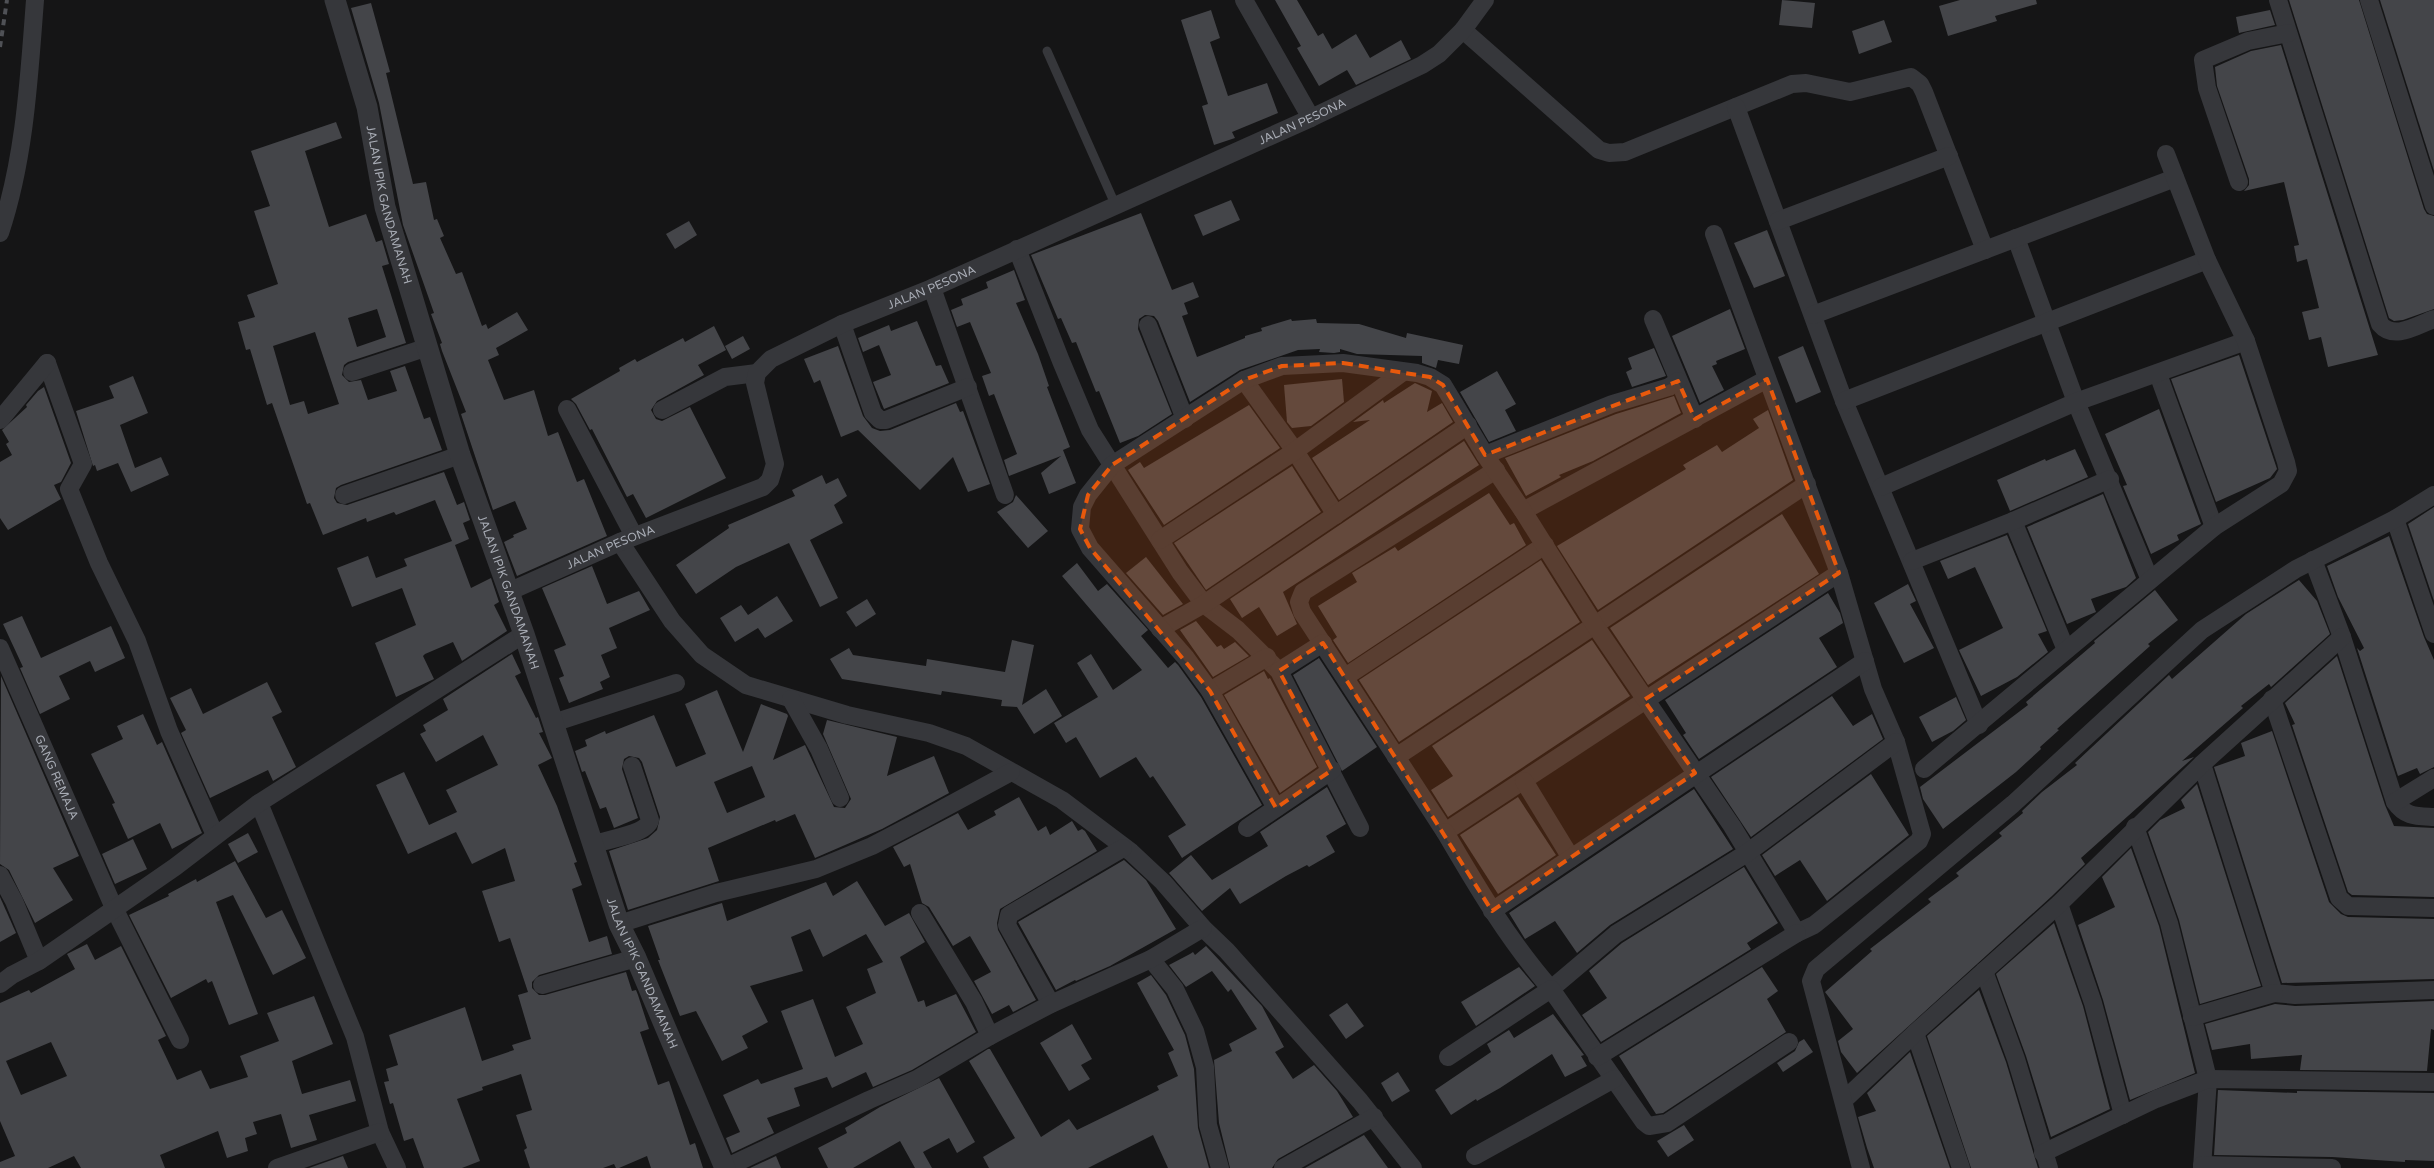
<svg xmlns="http://www.w3.org/2000/svg" width="2434" height="1168" font-family="'Varela Round',sans-serif">
<style>
.building{fill:#444549;fill-rule:evenodd}
.lines{fill:none;stroke-linecap:round;stroke-linejoin:round}
.service{stroke:#36373b;stroke-width:9}
.minor{stroke:#36373b;stroke-width:18}
.tertiary{stroke:#36373b;stroke-width:21}
.rail{stroke:#4f5156;stroke-width:4;stroke-dasharray:6 5;stroke-linecap:butt}
.marked{fill:#e8590c;fill-opacity:0.2;stroke:#e8590c;stroke-width:4;stroke-dasharray:10 6;stroke-linejoin:round}
.labels{text-anchor:middle;dominant-baseline:central;stroke-width:4;stroke-linejoin:round;paint-order:stroke}
.street-label{font-size:12px;fill:#a8acb5;stroke:#101011}
</style>
<rect width="100%" height="100%" fill="#151516"/>
<!-- building -->
<g class="building">
<path d="M1275,0H1297L1318,36L1323,33L1332,49L1356,34L1370,58L1401,40L1411,59L1356,85L1347,70L1319,86L1297,48L1301,46Z"/>
<path d="M1782,0L1815,3L1812,28L1779,25Z"/>
<path d="M1960,0H2036L2037,4L1995,16L1997,21L1948,36L1939,6Z"/>
<path d="M2289,0H2359L2424,209L2427,214L2434,216V309L2403,320L2394,321L2389,318Z"/>
<path d="M2380,0H2434V171Z"/>
<path d="M371,3L390,72L386,73L413,184L426,182L434,220L437,219L444,236L440,238L456,274L462,272L482,326L486,324L488,329L517,312L528,330L496,348L499,355L488,360L504,400L534,390L548,436L558,432L577,482L584,479L607,536L517,576L504,542L514,537L513,535L527,529L515,501L493,510L461,414L466,412L442,351L440,344L442,343L431,314L434,313L403,225L379,103L351,8Z"/>
<path d="M1211,10L1220,38L1210,42L1228,96L1267,83L1278,113L1232,132L1235,138L1214,145L1202,106L1208,104L1181,20Z"/>
<path d="M2270,10L2275,25L2239,33L2236,17Z"/>
<path d="M1884,20L1892,42L1859,54L1852,31Z"/>
<path d="M2281,45L2378,355L2328,367L2321,337L2309,340L2302,312L2319,308L2307,259L2297,262L2294,246L2299,245L2284,182L2244,191L2249,185V179L2217,86L2215,67L2251,51Z"/>
<path d="M336,122L342,138L305,151L329,227L366,214L376,242L382,240L389,264L382,266L406,343L348,362L344,365L342,375L349,382L361,380L368,400L397,391L390,371L405,366L424,419L430,417L442,450L341,485L336,488L334,498L337,503L347,505L444,472L457,505L464,502L470,520L463,523L469,539L455,545L471,588L491,578L499,602L494,605L507,631L462,661L453,642L425,654L423,656L434,679L396,697L375,643L416,625L402,588L352,607L337,568L368,556L376,578L407,566L404,559L452,541L435,500L396,515L394,512L367,522L366,518L323,535L310,503L307,504L272,403L267,405L250,349L246,350L238,322L255,317L247,295L278,284L254,211L270,206L251,151ZM377,309L386,337L357,347L348,318ZM315,332L339,404L308,414L304,401L290,405L273,346Z"/>
<path d="M1231,200L1240,220L1203,236L1194,215Z"/>
<path d="M1141,213L1172,290L1193,282L1199,297L1184,303L1188,314L1182,316L1197,357L1245,338V336L1262,331L1261,328L1291,319L1292,321L1316,319L1317,323L1359,324L1406,338L1407,333L1463,345L1459,364L1438,360L1436,368L1422,363V356L1357,354L1340,349V352L1334,353L1319,352L1320,349L1298,350L1240,370L1190,402L1158,321L1154,316L1145,315L1139,319L1138,329L1172,414L1138,436L1120,443L1099,391L1096,392L1076,342L1072,343L1061,318L1058,319L1031,255Z"/>
<path d="M689,221L697,235L675,249L666,234Z"/>
<path d="M1767,230L1785,276L1754,288L1734,243Z"/>
<path d="M1014,270L1025,300L1016,303L1038,354L1049,386L1047,387L1070,447L1063,450L1076,483L1049,494L1041,473L1061,456L1009,476L1004,460L1017,454L994,394L989,396L982,376L991,373L970,322L957,327L951,310L963,305L961,299L988,288L986,282Z"/>
<path d="M1730,309L1745,349L1716,361L1717,364L1712,366L1724,390L1700,403L1672,336Z"/>
<path d="M917,321L936,366L941,365L949,383L884,409L873,382L891,375L879,345L863,352L858,338L889,325L891,331Z"/>
<path d="M714,326L726,350L698,365L704,375L657,401L651,410L656,419L662,421L690,407L726,478L646,518L633,494L627,497L592,429L590,430L576,404L571,399L620,371L619,368L635,359L637,362L683,338L685,342Z"/>
<path d="M743,336L750,349L732,359L725,346Z"/>
<path d="M838,346L863,416L872,428L880,431L890,430L956,403L960,412L963,411L990,484L968,492L953,457L920,490L858,430L841,437L820,380L814,383L804,359Z"/>
<path d="M1803,346L1821,392L1796,403L1778,357Z"/>
<path d="M1654,348L1666,376L1632,387L1626,372L1632,369L1628,358Z"/>
<path d="M2239,355L2277,469L2270,478L2216,502L2171,379Z"/>
<path d="M1497,371L1516,404L1505,410L1516,431L1489,442L1460,392Z"/>
<path d="M133,376L148,413L120,425L135,468L161,457L169,475L131,492L118,463L97,471L95,465L93,466L76,411L114,398L109,386Z"/>
<path d="M1342,379L1344,402L1311,426L1292,428L1287,422L1284,385Z"/>
<path d="M1415,383L1432,391L1427,412L1442,403L1453,422L1339,500L1312,458L1370,420L1353,422L1379,403L1383,400L1384,403Z"/>
<path d="M44,387L71,463L61,482L54,485L61,499L8,530L0,518V462L12,455L6,444L9,442L2,430L27,407L26,405L38,391Z"/>
<path d="M1674,396L1681,413L1593,461L1559,475L1561,477L1526,496L1505,458L1616,414Z"/>
<path d="M1249,405L1280,448L1164,525L1128,470L1140,462L1144,468Z"/>
<path d="M2159,409L2201,524L2177,535L2179,540L2151,554L2123,486L2127,485L2105,434Z"/>
<path d="M1768,410L1793,480L1598,610L1557,546L1686,469L1683,465L1717,445L1722,452L1759,428L1753,419Z"/>
<path d="M1464,441L1479,465L1283,592L1297,624L1277,636L1259,607L1242,618L1230,599Z"/>
<path d="M2075,449L2088,477L2010,511L1997,480L2045,459L2046,461Z"/>
<path d="M1292,466L1321,512L1206,590L1174,543Z"/>
<path d="M822,475L826,484L838,478L847,496L834,505L843,523L810,540L838,598L820,607L789,543L736,567L696,594L676,565L729,528L728,525L795,496L792,490Z"/>
<path d="M1489,493L1510,525L1514,523L1526,545L1348,663L1333,640L1337,637L1318,606L1357,582L1352,573L1395,547L1398,551Z"/>
<path d="M2103,494L2136,578L2126,587L2091,599L2096,612L2067,624L2027,527Z"/>
<path d="M1016,495L1048,531L1028,548L997,512L1013,502Z"/>
<path d="M2434,507V601L2408,524Z"/>
<path d="M1782,514L1819,574L1648,685L1610,628Z"/>
<path d="M2007,535L2047,631L2038,634L2048,652L2017,677L1981,696L1959,650L2003,628L1975,567L1948,579L1940,561Z"/>
<path d="M2389,536L2424,637L2434,660V767L2420,774L2417,768L2398,776L2357,648L2360,651L2364,648L2338,597L2327,566Z"/>
<path d="M1146,557L1183,604L1163,615L1126,573Z"/>
<path d="M1541,560L1580,622L1399,742L1359,680Z"/>
<path d="M1077,563L1098,591L1107,584L1148,630L1141,636L1168,668L1175,662L1178,665L1201,697L1262,805L1182,858L1168,836L1186,825L1153,776L1150,778L1136,757L1100,778L1076,737L1066,743L1054,723L1098,697L1077,663L1091,654L1113,690L1142,670L1062,576Z"/>
<path d="M592,566L607,604L639,591L650,610L609,628L617,648L601,655L610,677L600,682L603,689L569,703L559,678L564,676L554,650L566,645L542,588Z"/>
<path d="M2299,580L2317,601L2330,634L2271,687L2269,684L2241,706L2243,708L2182,761L2194,757L2081,858L2085,864L2052,896L1857,1073L1841,1052L1838,1041L1853,1029L1825,992L1872,951L1870,949L1931,902L1928,899L1959,876L1956,873L2002,836L1999,833L2023,813L2022,811L2042,792L2077,765L2075,763L2169,675L2172,679L2246,614Z"/>
<path d="M1908,584L1916,601L1910,604L1934,648L1904,663L1874,603Z"/>
<path d="M2155,590L2178,620L2148,644L2150,646L2057,729L2059,730L2040,747L2041,749L2016,772L1943,829L1923,799L1920,787L2028,705L2026,702L2095,643L2094,641Z"/>
<path d="M1828,593L1840,613L1843,623L1819,638L1837,667L1699,759L1683,735L1686,733L1665,700Z"/>
<path d="M777,596L793,621L765,638L758,628L735,642L720,618L741,605L748,615Z"/>
<path d="M867,599L876,614L856,627L846,612Z"/>
<path d="M22,616L41,658L111,626L125,658L95,672L90,661L59,676L70,699L40,714L20,668L23,667L3,624Z"/>
<path d="M1196,621L1217,647L1221,645L1224,649L1235,642L1249,656L1213,677L1180,630Z"/>
<path d="M1012,640L1034,645L1022,705L1046,689L1062,716L1034,734L1017,707L1001,706L1002,700L942,691L941,695L842,679L830,659L849,648L853,655L926,666L927,659L1005,672Z"/>
<path d="M1592,640L1630,696L1448,817L1431,790L1453,776L1432,746Z"/>
<path d="M512,654L521,673L515,676L536,718L538,717L543,732L539,733L552,758L538,765L557,806L577,862L574,863L582,885L572,889L589,942L607,936L612,954L539,975L532,982V988L539,995H545L626,972L632,991L636,990L638,995L649,1029L640,1032L658,1085L669,1081L690,1145L695,1143L703,1168H651L647,1156L619,1168H616L614,1164L603,1168H530L524,1150L527,1148L516,1115L532,1110L521,1074L482,1087L483,1090L457,1099L480,1161L462,1168H424L413,1138L404,1141L393,1103L390,1104L384,1082L389,1081L386,1069L398,1065L389,1035L465,1007L482,1061L514,1050L512,1045L531,1039L518,995L528,992L510,938L499,942L482,891L515,881L505,848L472,864L456,832L408,854L376,785L404,772L429,825L457,812L446,790L498,765L483,735L436,762L420,734L426,731L423,725L448,710L443,699Z"/>
<path d="M2337,656L2385,805L2394,826L2434,828V897L2352,895L2348,892L2292,725L2295,724L2285,703Z"/>
<path d="M1319,658L1377,747L1342,771L1293,675Z"/>
<path d="M1264,671L1268,679L1270,678L1317,767L1280,793L1224,695Z"/>
<path d="M1,676L79,856L53,868L73,900L35,923L9,870L0,864Z"/>
<path d="M267,682L282,712L272,717L296,767L273,781L268,770L210,798L181,733L186,730L170,698L191,688L203,714Z"/>
<path d="M717,690L743,752L761,704L787,714L788,716L773,760L805,745L834,807L845,808L851,799L823,734L827,720L897,737L887,776L934,756L949,793L882,829L815,858L795,814L776,822L775,820L708,848L719,881L628,910L609,851L648,838L657,830L660,817L642,762L639,758L629,756L624,759L622,769L638,818L614,828L606,807L600,809L585,771L582,772L575,751L587,746L585,740L605,731L606,734L654,715L676,767L706,754L685,704ZM752,766L765,797L727,813L714,782Z"/>
<path d="M1832,696L1853,726L1872,714L1883,739L1751,837L1711,777Z"/>
<path d="M1956,697L1966,720L1953,731L1932,742L1919,717Z"/>
<path d="M143,714L157,745L162,742L202,833L172,849L160,823L128,839L112,804L115,803L91,754L123,739L117,726Z"/>
<path d="M2272,731L2329,902L2341,914L2348,917L2434,919V979L2282,983L2214,767L2245,756L2241,743Z"/>
<path d="M1871,774L1909,835L1827,901L1800,860L1775,876L1762,855Z"/>
<path d="M2197,784L2261,986L2200,1004L2179,920L2148,832L2160,820L2185,808L2181,800Z"/>
<path d="M1327,787L1346,824L1326,836L1335,852L1309,867L1307,865L1286,876L1240,904L1230,888L1202,911L1169,873L1191,855L1212,880L1268,846L1260,832Z"/>
<path d="M1694,789L1733,849L1610,925L1577,953L1555,921L1525,939L1509,913Z"/>
<path d="M1019,797L1038,831L1046,826L1050,835L1072,821L1078,831L1082,829L1085,831L1097,851L1000,909L997,923L998,930L1036,1000L1013,1012L1009,1005L992,1014L974,981L991,972L970,936L953,946L929,907L922,903L910,864L904,867L893,847L958,813L968,830L996,815L994,811Z"/>
<path d="M1518,797L1556,855L1498,894L1460,835Z"/>
<path d="M248,833L258,852L238,863L228,844Z"/>
<path d="M133,839L147,869L115,884L102,854Z"/>
<path d="M2131,848L2159,926L2195,1073L2130,1100L2103,1000L2078,925L2115,907L2102,877Z"/>
<path d="M1124,860L1146,880L1176,929L1110,966L1076,981L1075,980L1056,990L1018,922Z"/>
<path d="M235,861L266,918L282,910L306,958L273,975L233,895L216,902L258,1014L229,1025L212,981L208,983L206,979L171,998L129,915L169,896L168,894L196,879L197,882Z"/>
<path d="M1744,867L1778,923L1747,943L1751,949L1601,1042L1582,1015L1607,998L1589,971L1622,943Z"/>
<path d="M857,881L885,926L909,913L925,942L900,957L918,1002L924,1000L926,1007L956,994L976,1032L912,1070L873,1087L866,1072L832,1088L827,1077L794,1088L800,1106L767,1118L774,1133L732,1153L726,1138L740,1132L723,1095L758,1079L761,1084L803,1069L781,1011L813,999L835,1057L863,1044L846,1007L876,993L867,969L883,962L866,934L823,957L810,929L791,937L803,971L750,986L768,1022L742,1036L748,1048L722,1061L696,1011L680,1016L658,960H660L648,926L722,903L727,921L826,882L833,896Z"/>
<path d="M0,897L16,933L0,942Z"/>
<path d="M2054,923L2083,1006L2110,1109L2051,1137L2026,1056L1996,974Z"/>
<path d="M87,944L95,960L121,946L166,1036L158,1040L177,1080L201,1070L210,1089L248,1077L240,1056L279,1041L267,1013L314,996L333,1044L292,1061L302,1094L350,1080L356,1101L309,1115L317,1140L291,1148L281,1114L253,1122L257,1134L245,1138L248,1151L227,1158L218,1131L160,1155L165,1168H81L74,1156L48,1168H0V1162L15,1156L0,1121V1003L29,990L31,993L75,969L67,954ZM51,1042L67,1076L21,1095L6,1061Z"/>
<path d="M1206,946L1262,1006L1284,1047L1275,1052L1293,1079L1314,1065L1337,1091L1353,1117L1278,1159L1272,1168H1230L1219,1123L1214,1060L1232,1051L1229,1044L1257,1029L1231,989L1228,992L1212,971L1186,987L1169,965L1190,954L1193,952L1195,955Z"/>
<path d="M1519,967L1535,986L1476,1026L1461,1002Z"/>
<path d="M1762,967L1778,991L1767,999L1786,1032L1663,1113L1656,1114L1619,1056Z"/>
<path d="M1151,975L1166,995L1185,1035L1194,1069L1198,1128L1209,1168H1168L1153,1135L1088,1168H989L983,1157L1015,1138L969,1061L988,1049H990L1041,1137L1069,1119L1077,1130L1159,1090L1157,1086L1178,1076L1168,1053L1174,1050L1137,983Z"/>
<path d="M1979,990L2006,1062L2038,1168H1971L1927,1036Z"/>
<path d="M2434,1001V1030L2431,1029L2427,1071L2300,1070L2302,1055L2251,1059L2250,1044L2212,1050L2205,1024L2275,1004L2295,1006Z"/>
<path d="M1347,1003L1364,1026L1346,1039L1329,1015Z"/>
<path d="M1553,1014L1584,1055L1581,1056L1587,1066L1565,1077L1552,1054L1500,1088L1477,1101L1476,1099L1451,1115L1435,1090L1491,1052L1487,1044L1509,1030L1514,1038Z"/>
<path d="M1072,1024L1092,1059L1081,1065L1090,1079L1069,1091L1040,1043Z"/>
<path d="M1804,1039L1813,1052L1783,1072L1777,1063L1795,1051L1799,1042Z"/>
<path d="M1910,1052L1950,1168H1874L1867,1148L1858,1117L1876,1111L1867,1093Z"/>
<path d="M1398,1072L1410,1091L1392,1102L1381,1083Z"/>
<path d="M939,1078L975,1142L957,1153L949,1138L923,1152L932,1168H915L900,1141L853,1168H828L818,1148L847,1133L845,1128L880,1107Z"/>
<path d="M2218,1090L2297,1093V1091L2434,1093V1161L2405,1160V1162L2332,1157L2214,1155Z"/>
<path d="M1684,1125L1694,1140L1668,1157L1657,1141Z"/>
<path d="M1364,1135L1388,1168H1305Z"/>
<path d="M343,1156L348,1168H309Z"/>
<path d="M776,1156L781,1168H750Z"/>
</g>
<g class="lines">
<!-- service -->
<path class="service" d="M1047,51L1115,204"/>
<!-- minor -->
<g class="minor">
<path d="M1244,0L1311,118"/>
<path d="M2278,0L2380,324C2394,341 2417,325 2434,319"/>
<path d="M2369,0L2434,206"/>
<path d="M1463,30L1599,150L1609,153L1625,152L1792,84L1806,83L1850,92L1911,77L1920,84L1924,92L1985,250"/>
<path d="M1736,107L1844,401L1979,725"/>
<path d="M2239,182L2207,88L2203,60L2248,41L2288,33"/>
<path d="M1778,221L1949,156"/>
<path d="M0,233C25,158 29,78 35,0"/>
<path d="M2016,238L2076,402L2150,580"/>
<path d="M1017,249L1061,361L1090,430L1180,572L1204,604L1238,630L1279,671L1360,828"/>
<path d="M932,288L1005,495"/>
<path d="M1813,315L2175,178"/>
<path d="M1653,319L1695,419"/>
<path d="M842,324L873,413L880,420H886L968,387"/>
<path d="M1148,325L1185,419"/>
<path d="M47,363L83,464L69,489L99,563L137,641L169,731L215,835"/>
<path d="M352,372L428,347"/>
<path d="M2158,374L2214,527"/>
<path d="M1244,380L1295,451L1336,515"/>
<path d="M1844,401L2207,260"/>
<path d="M567,409L634,536"/>
<path d="M662,410L725,377L757,373"/>
<path d="M0,420L47,363"/>
<path d="M1485,455L1612,404L1669,387L1678,381"/>
<path d="M1496,470L1303,592L1299,602L1302,612L1445,832L1839,573"/>
<path d="M1881,487L2076,402L2246,341"/>
<path d="M344,495L460,455"/>
<path d="M1523,511L1767,379"/>
<path d="M2395,519L2434,634"/>
<path d="M2013,521L2066,650"/>
<path d="M1160,540L1295,451L1403,372"/>
<path d="M620,542L672,621L702,655L746,685L847,715L929,733L966,746L1062,800L1131,852L1163,882L1203,928L1227,951L1360,1101L1413,1168"/>
<path d="M2313,560L2342,637L2395,802C2405,817 2417,816 2434,817"/>
<path d="M1912,561L2013,521L2110,479"/>
<path id="s1" d="M508,592L620,542L763,487L770,480L775,464L755,383L757,373L771,359L842,324L932,288L1311,118L1422,65L1439,54L1463,30L1485,0"/>
<path d="M1160,629L1204,604L1468,425"/>
<path id="s2" d="M0,648L114,908L180,1040"/>
<path d="M1279,671L1323,643"/>
<path d="M1345,677L1545,545"/>
<path d="M1210,691L1267,657"/>
<path d="M791,699L819,749L840,798"/>
<path d="M2272,699L2339,898L2348,906L2434,908"/>
<path d="M553,723L676,683"/>
<path d="M1396,757L1807,484"/>
<path d="M2202,764L2274,993L2295,995L2434,990"/>
<path d="M1924,769L2214,527L2281,484L2288,471L2286,462L2246,341L2207,260L2166,154"/>
<path d="M1524,781L1571,858"/>
<path d="M2395,802L2434,778"/>
<path d="M259,803L355,1037L380,1132L397,1168"/>
<path d="M1276,808L1210,691L1186,658L1090,548L1080,529L1082,507L1088,495L1112,465L1244,380L1282,366L1343,363L1417,373L1430,377L1443,385L1485,455L1523,511L1594,624L1732,826L1797,933L1814,925L1919,841L1922,834L1896,742L1873,689L1839,573L1714,234"/>
<path d="M2135,827L2169,923L2208,1079L2202,1168"/>
<path d="M1247,828L1332,770"/>
<path d="M1445,832C1477,887 1509,941 1551,989L1616,934L1747,853L1896,742"/>
<path d="M593,844C607,840 647,834 650,820L632,766"/>
<path d="M0,875L14,901L39,961"/>
<path d="M2059,904L2093,1003L2123,1115"/>
<path d="M1492,911L1865,661"/>
<path d="M920,913L974,1002L990,1036"/>
<path d="M619,924L716,893L816,869L872,846L922,820L1011,772"/>
<path d="M1151,959L1175,989L1195,1031L1205,1067L1208,1125L1220,1168"/>
<path d="M1984,971L2016,1059L2049,1168"/>
<path d="M0,984L12,975L39,961L175,867L259,803L524,634"/>
<path d="M542,985L636,958"/>
<path d="M1051,1004L1007,925L1009,915L1123,848"/>
<path d="M2192,1017L2274,993"/>
<path d="M1915,1033L1961,1168"/>
<path d="M1448,1057L1551,989L1644,1122L1649,1126L1667,1123L1789,1042"/>
<path d="M1597,1057L1797,933"/>
<path d="M1844,1100L1915,1033L2059,904L2202,764L2342,637"/>
<path d="M2043,1153L2156,1099L2208,1079L2434,1082"/>
<path d="M1475,1156L1614,1079"/>
<path d="M2202,1165L2332,1168"/>
<path d="M277,1168L380,1132"/>
<path d="M725,1168L869,1100L917,1079L990,1036L1051,1004L1151,959L1203,928"/>
<path d="M1283,1168L1374,1117"/>
<path d="M1861,1168L1811,981L1816,969L2013,804L2202,630L2296,569L2395,519L2434,495"/>
</g>
<!-- tertiary -->
<path class="tertiary" id="s3" d="M335,0L367,107L385,207L460,455L524,634L619,924L636,958L725,1168"/>
<!-- rail -->
<path class="rail" d="M0,47L7,0"/>
</g>
<!-- marked area -->
<path class="marked" d="M1343,363L1430,377L1443,385L1485,455L1678,381L1695,419L1767,379L1839,573L1644,700L1695,773L1492,911L1323,643L1279,671L1332,770L1276,808L1210,691L1090,548L1080,529L1088,495L1112,465L1244,380L1282,366Z"/>
<g class="labels">
<!-- street labels -->
<g class="street-label">
<text stroke="none"><textPath href="#s1" startOffset="998">JALAN PESONA</textPath></text>
<text stroke="none"><textPath href="#s3" startOffset="212">JALAN IPIK GANDAMANAH</textPath></text>
<text stroke="none"><textPath href="#s1" startOffset="592">JALAN PESONA</textPath></text>
<text stroke="none"><textPath href="#s1" startOffset="112">JALAN PESONA</textPath></text>
<text stroke="none"><textPath href="#s3" startOffset="618">JALAN IPIK GANDAMANAH</textPath></text>
<text stroke="none"><textPath href="#s2" startOffset="141">GANG REMAJA</textPath></text>
<text stroke="none"><textPath href="#s3" startOffset="1022">JALAN IPIK GANDAMANAH</textPath></text>
</g>
</g>
</svg>
